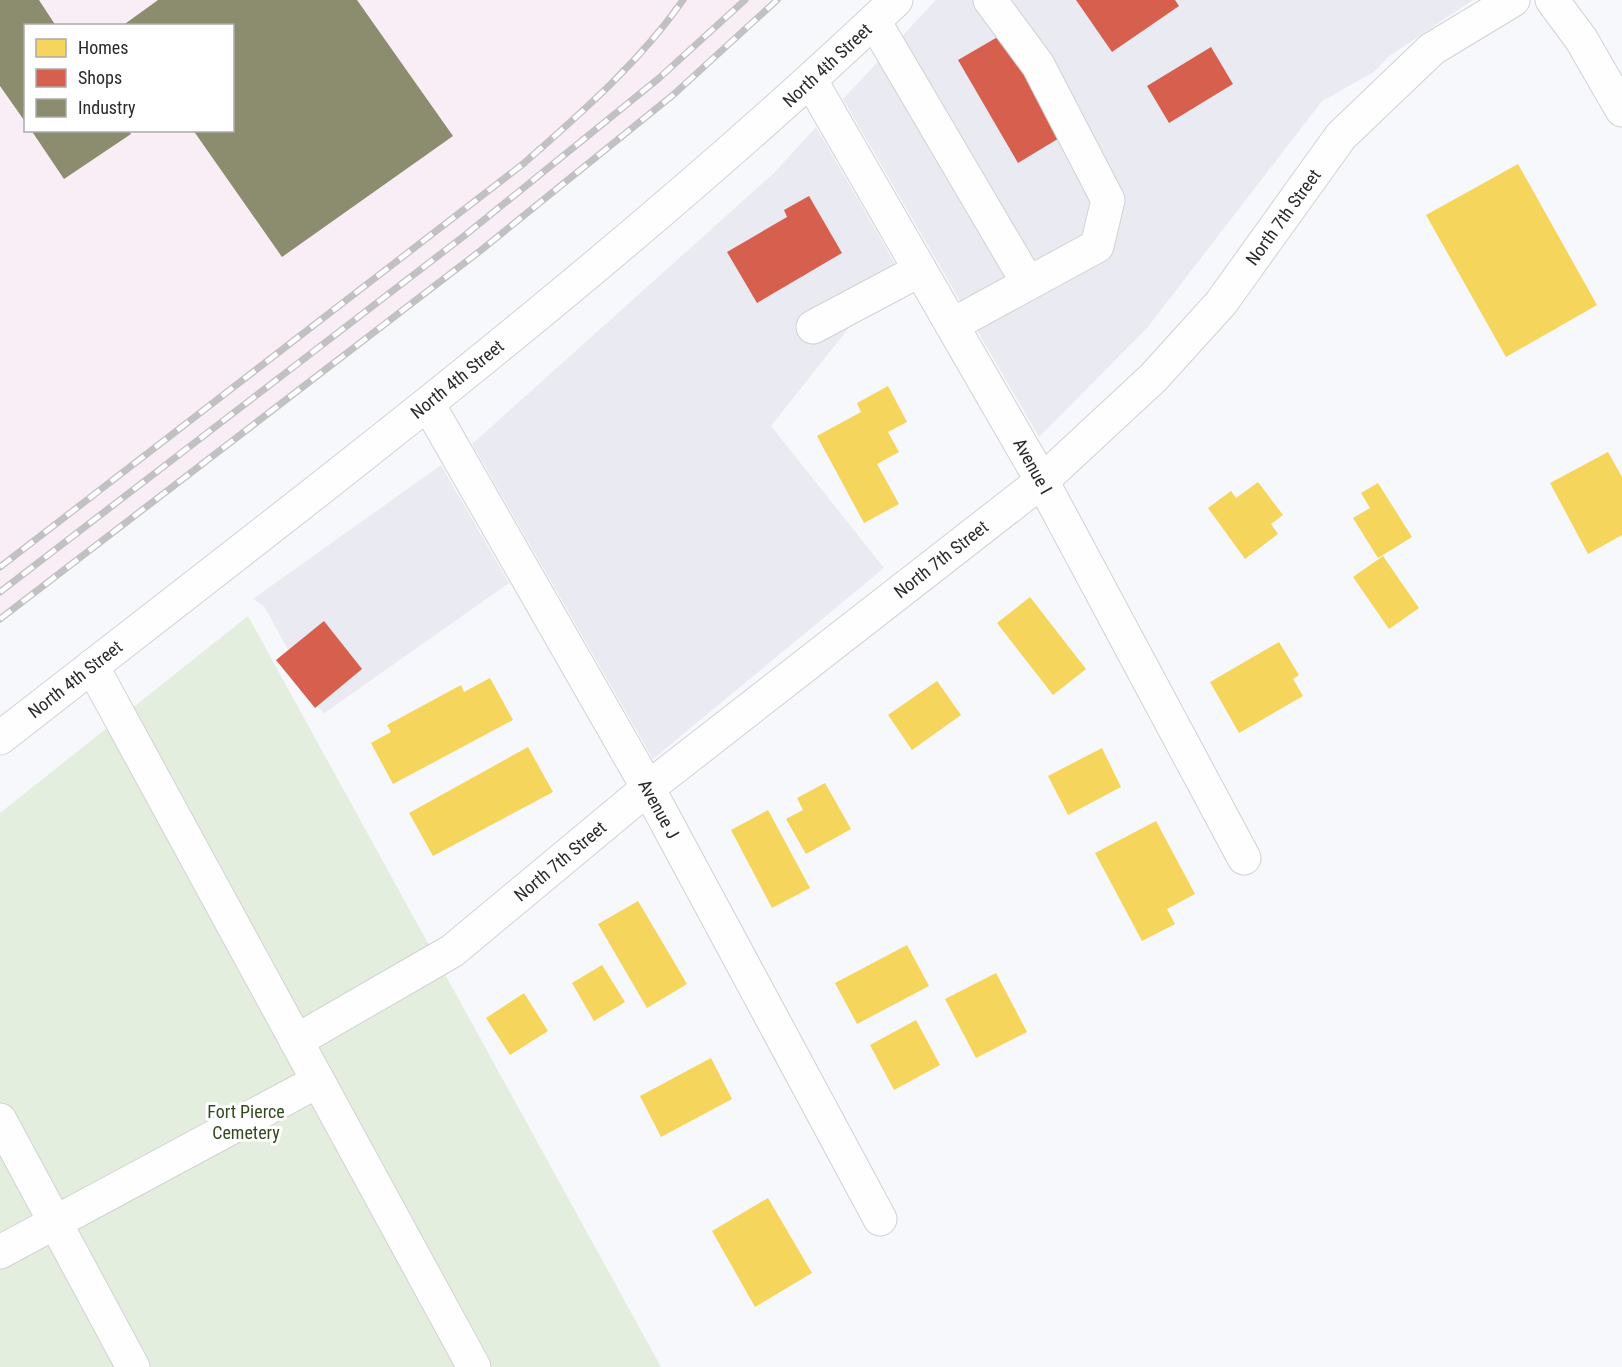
<svg xmlns="http://www.w3.org/2000/svg" width="1622" height="1367" font-family="'Roboto Condensed',sans-serif">
<style>
.built{fill:#e9eaf2}
.industrial{fill:#faeef6;fill-rule:evenodd}
.green{fill:#e4eedf}
.homes{fill:#f6d55c}
.shops{fill:#d6604d}
.industry{fill:#8c8c6e}
.lines{fill:none;stroke-linecap:round;stroke-linejoin:round}
.minor-casing{stroke:#d2d2d4;stroke-width:35}
.major-casing{stroke:#d2d2d4;stroke-width:35}
.minor{stroke:#fefefe;stroke-width:33}
.major{stroke:#fefefe;stroke-width:33}
.rail-casing{stroke:#c1c1c2;stroke-width:7}
.rail{stroke:#fff;stroke-width:4.5;stroke-dasharray:14;stroke-linecap:butt}
.labels{text-anchor:middle;dominant-baseline:central;stroke-width:6;stroke-linejoin:round;paint-order:stroke}
.street-label{font-size:18px;fill:#2a2a2c;stroke:#fff}
.park-label{font-size:18px;fill:#33491e;stroke:#fff}
</style>
<rect width="100%" height="100%" fill="#f7f8fb"/>
<!-- built -->
<g class="built">
<path d="M936,0H1473L1388,57L1374,72L1322,101L1147,328L1039,437L843,99Z"/>
<path d="M816,127L897,267L771,426L884,568L653,759L472,444L774,173Z"/>
<path d="M441,465L509,583L323,714L264,606L253,599Z"/>
</g>
<!-- industrial -->
<path class="industrial" d="M0,0H770L673,95L0,623ZM26,26H232V130H26Z"/>
<!-- green -->
<path class="green" d="M248,616L661,1367H0V813Z"/>
<!-- homes -->
<g class="homes">
<path d="M1518,164L1597,305L1506,357L1426,215Z"/>
<path d="M888,386L907,422L888,432L899,452L877,464L899,504L864,523L817,436L861,412L857,403Z"/>
<path d="M1608,452L1622,477V535L1588,554L1550,483Z"/>
<path d="M1258,482L1283,515L1271,524L1278,534L1245,559L1208,508L1231,491L1236,498Z"/>
<path d="M1378,483L1412,537L1378,558L1353,518L1370,508L1361,493Z"/>
<path d="M1383,556L1419,608L1389,629L1353,577Z"/>
<path d="M1030,597L1086,669L1053,695L997,623Z"/>
<path d="M1279,642L1299,675L1293,679L1303,696L1239,733L1210,682Z"/>
<path d="M490,678L513,720L393,784L371,743L391,732L387,725L461,685L464,692Z"/>
<path d="M937,681L961,715L912,750L888,715Z"/>
<path d="M528,747L553,792L433,856L409,813Z"/>
<path d="M1102,748L1121,787L1068,815L1048,776Z"/>
<path d="M825,783L851,829L806,854L786,819L803,810L797,798Z"/>
<path d="M768,810L810,888L772,908L731,830Z"/>
<path d="M1156,821L1195,894L1167,909L1175,924L1142,941L1095,853Z"/>
<path d="M638,901L687,984L647,1008L598,924Z"/>
<path d="M907,945L929,986L857,1024L835,983Z"/>
<path d="M602,965L625,1002L594,1021L572,983Z"/>
<path d="M996,973L1027,1032L976,1058L945,999Z"/>
<path d="M524,993L548,1031L510,1055L486,1018Z"/>
<path d="M916,1020L940,1065L894,1090L870,1045Z"/>
<path d="M711,1058L732,1099L661,1137L640,1096Z"/>
<path d="M768,1198L812,1273L755,1307L712,1231Z"/>
</g>
<!-- shops -->
<g class="shops">
<path d="M1076,0H1175L1179,6L1112,52Z"/>
<path d="M1001,35L1061,137L1018,163L958,60Z"/>
<path d="M1211,47L1233,84L1169,123L1147,86Z"/>
<path d="M809,196L842,253L757,303L727,252L787,217L784,210Z"/>
<path d="M324,621L362,669L315,708L276,660Z"/>
</g>
<!-- industry -->
<g class="industry">
<path d="M0,0H39L56,26H26V123L0,86Z"/>
<path d="M158,0H357L453,136L282,257L193,130H232V26H122Z"/>
<path d="M31,130H128L131,134L64,179Z"/>
</g>
<g class="lines">
<defs>
<g id="minor">
<path d="M1552,0L1581,39L1622,110"/>
<path d="M874,21L1028,283"/>
<path d="M811,81L1042,481L1244,858"/>
<path d="M952,325L1097,246L1108,200L1038,65L990,0"/>
<path d="M813,327L920,270"/>
<path d="M428,404L648,788L880,1219"/>
<path d="M92,666L474,1367"/>
<path d="M296,1041L452,951L648,788L1042,481L1153,378L1221,303L1341,136L1432,49L1513,0"/>
<path d="M0,1120L133,1367"/>
<path d="M0,1252L318,1081"/>
</g>
<path id="major" d="M0,738C305,500 615,267 896,0"/>
</defs>
<!-- minor casing -->
<use href="#minor" class="minor-casing"/>
<!-- major casing -->
<use href="#major" class="major-casing"/>
<!-- minor -->
<use href="#minor" class="minor"/>
<!-- major -->
<use href="#major" class="major"/>
<defs>
<g id="rail">
<path d="M0,567L523,164C581,113 639,63 683,0"/>
<path d="M0,592L464,236L658,79L745,0"/>
<path d="M0,619L480,251L673,95L777,0"/>
</g>
</defs>
<!-- rail casing -->
<use href="#rail" class="rail-casing"/>
<!-- rail -->
<use href="#rail" class="rail"/>
</g>
<g class="labels">
<!-- street labels -->
<g class="street-label">
<text transform="translate(827 65) rotate(-43)">North 4th Street</text>
<text transform="translate(1283 217) rotate(-54)">North 7th Street</text>
<text transform="translate(457 379) rotate(-39)">North 4th Street</text>
<text transform="translate(1033 466) rotate(61)">Avenue I</text>
<text transform="translate(941 559) rotate(-38)">North 7th Street</text>
<text transform="translate(75 679) rotate(-38)">North 4th Street</text>
<text transform="translate(659 809) rotate(61)">Avenue J</text>
<text transform="translate(560 861) rotate(-40)">North 7th Street</text>
</g>
<!-- park labels -->
<g class="park-label">
<text x="246" y="1111">Fort Pierce<tspan x="246" dy="21">Cemetery</tspan></text>
</g>
</g>
<!-- legend -->
<rect x="24" y="24" width="210" height="108" fill="#ffffff" stroke="#aaaaab" stroke-width="1.5"/>
<rect x="36" y="39" width="30" height="18" fill="#f6d55c" stroke="#aaaaab" stroke-width="1.5"/>
<text x="78" y="54" font-size="18" fill="#2a2a2c">Homes</text>
<rect x="36" y="69" width="30" height="18" fill="#d6604d" stroke="#aaaaab" stroke-width="1.5"/>
<text x="78" y="84" font-size="18" fill="#2a2a2c">Shops</text>
<rect x="36" y="99" width="30" height="18" fill="#8c8c6e" stroke="#aaaaab" stroke-width="1.5"/>
<text x="78" y="114" font-size="18" fill="#2a2a2c">Industry</text>
</svg>
